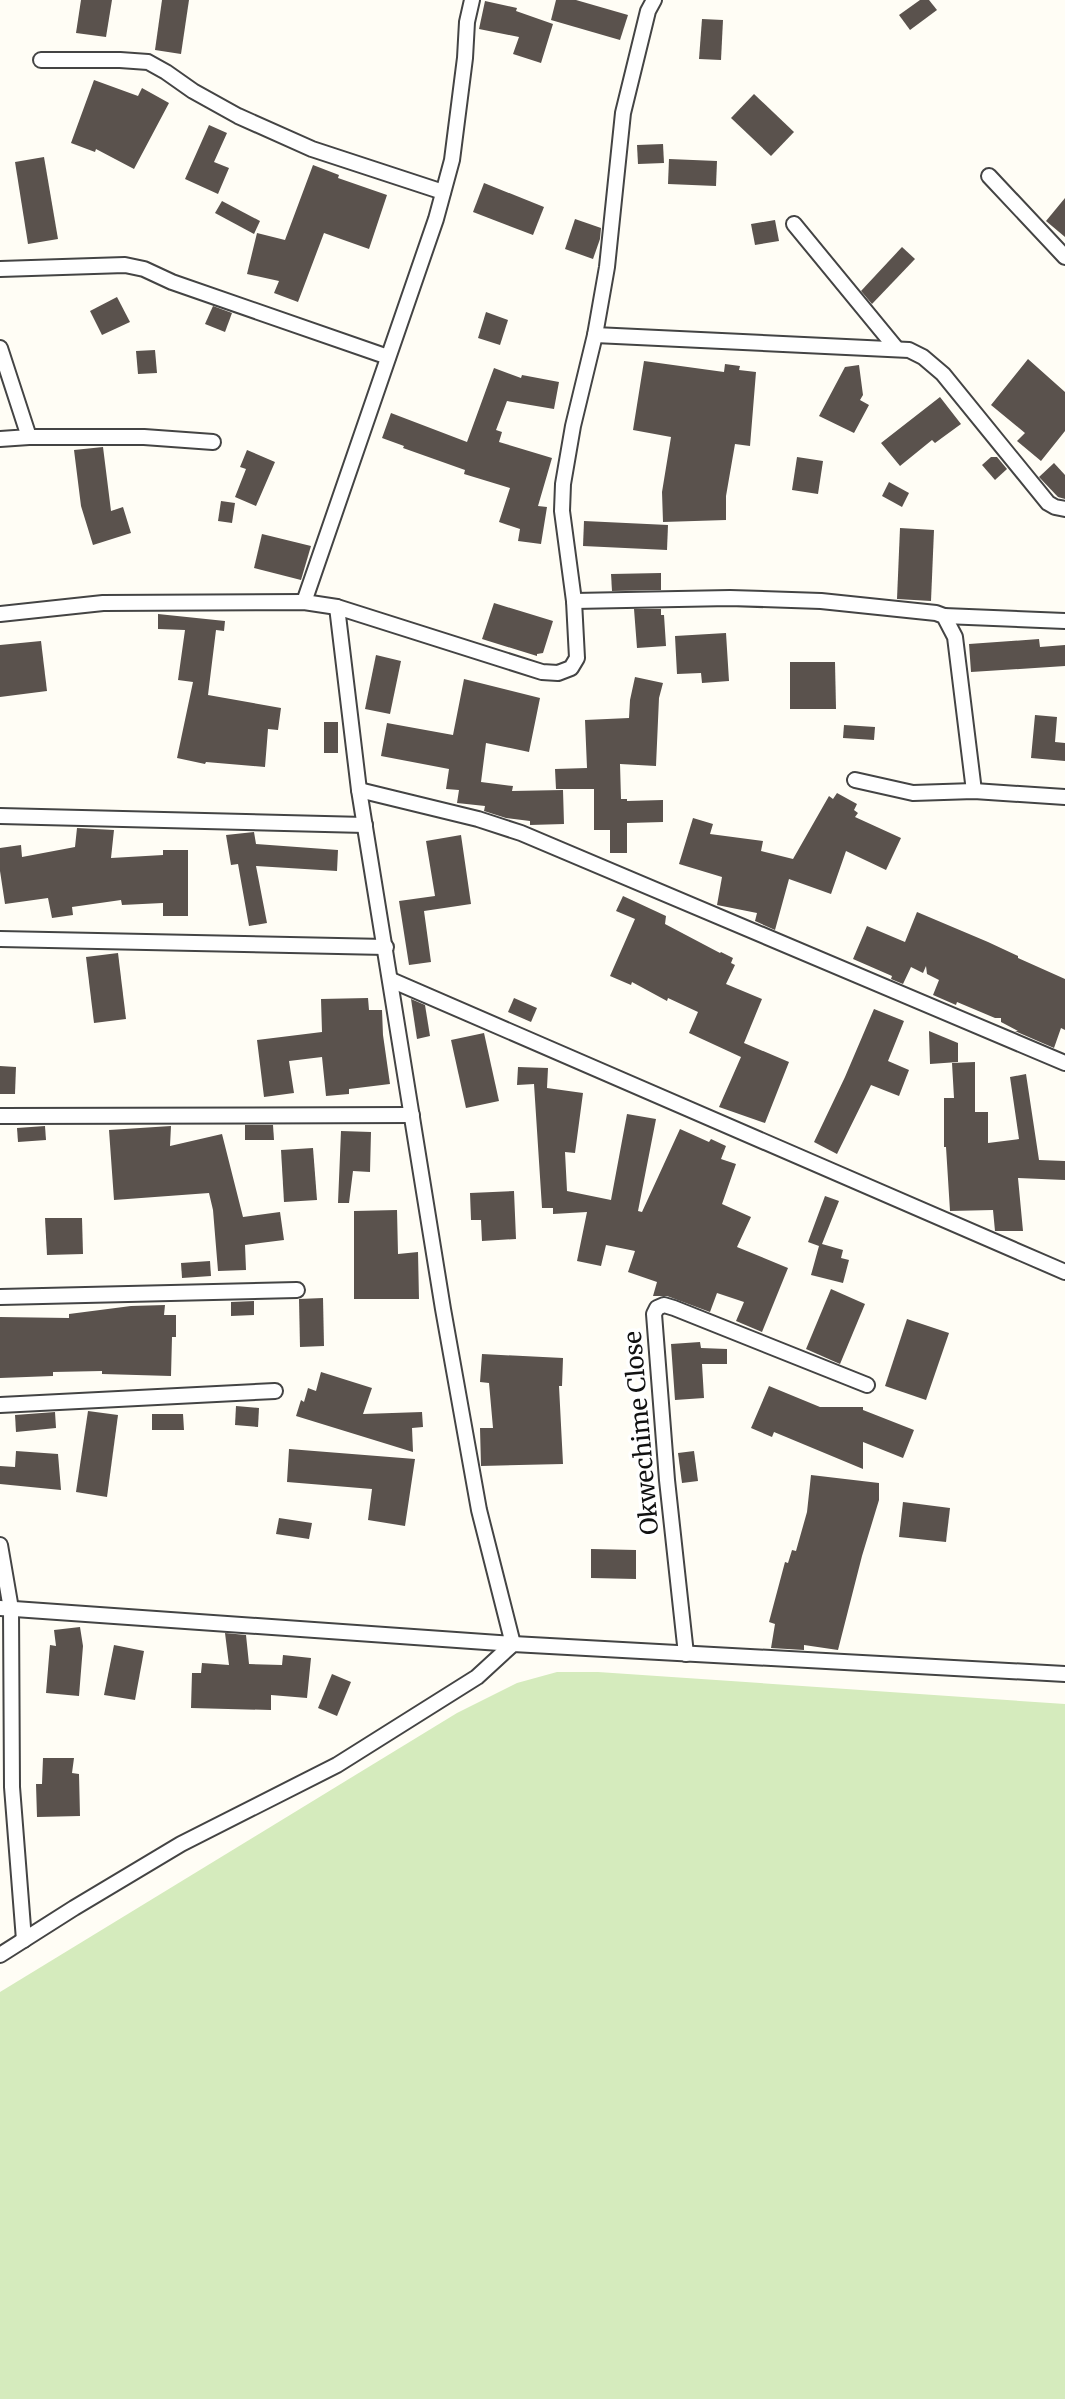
<svg xmlns="http://www.w3.org/2000/svg" width="1065" height="2399" font-family="Merriweather,serif">
<style>
.green{fill:#d5ebbd}
.building{fill:#5a524d}
.lines{fill:none;stroke-linecap:round;stroke-linejoin:round}
.street-casing{stroke:#444;stroke-width:18}
.street{stroke:#fff;stroke-width:14}
.labels{text-anchor:middle;dominant-baseline:central;stroke-width:7;stroke-linejoin:round;paint-order:stroke}
.street-label{font-size:24px;fill:#111;stroke:#fff}
</style>
<rect width="100%" height="100%" fill="#fffdf5"/>
<!-- green -->
<path class="green" d="M557,1672H598L1065,1704V2399H0V1992L457,1713L517,1683Z"/>
<!-- building -->
<g class="building">
<path d="M81,0H112L106,37L76,33Z"/>
<path d="M162,0H189L181,54L155,50Z"/>
<path d="M556,0H576L628,15L620,40L551,20Z"/>
<path d="M920,0H929L937,10L910,30L899,15Z"/>
<path d="M485,1L517,8L516,11L553,24L541,63L513,54L519,37L479,29Z"/>
<path d="M702,19L723,20L721,60L699,59Z"/>
<path d="M94,80L138,96L142,88L169,103L134,169L96,149L95,152L71,143Z"/>
<path d="M754,94L794,132L771,156L731,118Z"/>
<path d="M209,125L227,133L214,162L229,168L218,194L185,179Z"/>
<path d="M663,144L664,163L638,164L637,145Z"/>
<path d="M44,157L58,239L28,244L15,162Z"/>
<path d="M669,159L717,161L716,186L668,184Z"/>
<path d="M313,165L339,175L338,178L387,195L369,249L324,233L298,302L274,293L279,281L247,274L257,233L285,240Z"/>
<path d="M484,183L544,207L533,235L473,212Z"/>
<path d="M1065,198V237L1046,221Z"/>
<path d="M222,201L260,221L254,234L215,213Z"/>
<path d="M575,219L601,228L600,239L593,259L565,249Z"/>
<path d="M775,220L779,241L755,245L751,224Z"/>
<path d="M902,247L915,259L872,304L861,291Z"/>
<path d="M117,297L130,322L102,335L90,311Z"/>
<path d="M213,306L232,313L225,332L205,324Z"/>
<path d="M486,312L508,320L500,345L478,338Z"/>
<path d="M155,350L157,373L138,374L136,351Z"/>
<path d="M1028,359L1065,392V431L1041,461L1017,441L1025,433L991,405Z"/>
<path d="M644,361L724,372L725,364L740,366L739,370L756,372L750,446L735,444L726,496V520L663,522L662,492L671,437L633,430Z"/>
<path d="M859,365L863,395L860,400L869,405L854,433L819,416L845,367Z"/>
<path d="M494,368L521,378L522,375L559,382L554,409L507,401L496,430L502,432L499,442L552,458L538,506L547,507L541,544L518,541L520,529L499,522L510,488L464,474L465,470L403,448L404,446L382,438L391,413L467,442Z"/>
<path d="M940,397L961,424L935,443L932,440L900,466L881,443Z"/>
<path d="M103,447L111,511L123,507L131,533L93,545L81,506L74,450Z"/>
<path d="M247,450L275,462L256,506L235,497L246,469L240,467Z"/>
<path d="M797,457L823,461L818,494L792,490Z"/>
<path d="M991,457H997L1007,469L995,480L982,465Z"/>
<path d="M1054,463L1065,475V499L1058,497L1039,477Z"/>
<path d="M889,482L909,493L902,507L882,496Z"/>
<path d="M221,501L235,503L232,523L218,521Z"/>
<path d="M584,521L668,525L667,550L583,546Z"/>
<path d="M900,528L934,530L931,601L897,599Z"/>
<path d="M262,534L311,546L301,580L254,568Z"/>
<path d="M661,573V590L612,591L611,574Z"/>
<path d="M494,603L553,621L543,653L537,654V656L482,639Z"/>
<path d="M634,609H661V615H664L666,646L637,648Z"/>
<path d="M158,614L225,621L224,631L216,630L208,695L281,708L278,730L268,729L265,767L206,762L205,764L177,758L193,682L178,680L185,630L158,629Z"/>
<path d="M726,633L729,681L702,683L701,673L677,674L675,636Z"/>
<path d="M1039,639L1040,647L1065,645V666L971,672L969,644Z"/>
<path d="M41,641L47,691L0,697V645Z"/>
<path d="M376,655L401,661L390,714L365,709Z"/>
<path d="M790,662H835L836,709H790Z"/>
<path d="M635,677L663,683L659,698L656,766L620,764L621,799H627V801L663,800V822L627,823V853H610V830H594V789H556L555,769L587,768L585,720L629,718L630,700Z"/>
<path d="M464,679L540,698L529,752L486,743L481,782L513,786L512,791L563,790L564,824L530,825V821L506,818L484,811L485,806L457,803L459,790L446,789L449,769L381,756L387,723L453,735Z"/>
<path d="M1035,715L1057,717L1055,742L1065,743V761L1031,758Z"/>
<rect x="324" y="722" width="14" height="31"/>
<path d="M844,725L875,727L874,740L843,738Z"/>
<path d="M837,793L857,804L854,810L858,813L855,817L901,838L886,870L846,851L831,894L789,879L775,930L755,921L757,913L717,905L722,877L679,864L693,818L713,824L710,834L763,841L761,851L793,859L829,796L833,799Z"/>
<path d="M77,828L114,830L111,858L163,855V850H188V916H163V903L122,905L121,900L72,907L73,915L52,918L48,898L5,904L0,871V848L21,845L22,857L75,847Z"/>
<path d="M254,832L256,844L338,850L337,871L256,866L267,923L249,926L238,864L231,865L226,835Z"/>
<path d="M461,835L471,904L424,911L431,962L409,965L399,901L435,896L426,841Z"/>
<path d="M623,896L666,916L665,924L720,953L721,952L733,958L731,963L735,965L726,984L762,999L744,1043L789,1062L765,1123L719,1107L741,1057L689,1033L698,1012L668,998L667,1001L632,982L631,985L610,976L635,919L616,911Z"/>
<path d="M917,912L988,942L1018,956V958L1065,979V1030L1061,1028L1054,1048L1015,1031H1018L1001,1022V1018H995L957,1002L956,1005L933,995L939,980L927,974L926,966L923,973L911,967L903,984L891,979L892,976L853,959L867,926L905,942Z"/>
<path d="M118,953L126,1019L94,1023L86,957Z"/>
<path d="M368,998L369,1010H382L383,1035L390,1084L349,1089V1094L326,1096L322,1057L289,1061L294,1093L264,1097L257,1040L322,1032L321,999Z"/>
<path d="M514,998L537,1008L531,1022L508,1012Z"/>
<path d="M411,999L425,1005L430,1036L417,1039Z"/>
<path d="M874,1009L904,1021L888,1061L909,1070L899,1096L871,1085L837,1154L814,1142L845,1077Z"/>
<path d="M929,1031L958,1043V1062L930,1064Z"/>
<path d="M484,1033L499,1101L466,1108L451,1040Z"/>
<path d="M975,1062V1112H988V1143L1019,1139L1010,1077L1026,1074L1039,1160L1065,1161V1180L1018,1178L1023,1231H995L993,1210L950,1211L946,1147H944V1098H954L952,1063Z"/>
<path d="M0,1066L16,1067L15,1094H0Z"/>
<path d="M518,1067L548,1068L547,1088L583,1093L575,1153L565,1152L567,1191L611,1200L627,1114L656,1119L638,1211L642,1212L680,1129L709,1142L711,1139L726,1146L721,1159L736,1164L722,1204L751,1217L737,1247L788,1268L762,1332L736,1321L744,1302L717,1293L710,1312L667,1296H653L657,1282L628,1272L635,1251L606,1245L601,1266L577,1261L587,1212L553,1214V1208H542L534,1084L517,1085Z"/>
<path d="M245,1125H273L274,1140H245Z"/>
<path d="M45,1126L46,1140L18,1142L17,1128Z"/>
<path d="M171,1126L170,1146L222,1134L243,1217L280,1212L284,1240L245,1245L246,1270L218,1271L213,1210L209,1193L114,1200L109,1130Z"/>
<path d="M341,1131L371,1132L370,1172L353,1171L349,1203H338Z"/>
<path d="M313,1148L317,1200L284,1202L281,1150Z"/>
<path d="M514,1191L516,1239L482,1241L481,1220H471L470,1193Z"/>
<path d="M825,1196L839,1201L822,1244L843,1250L841,1258L849,1260L843,1283L811,1275L819,1246L808,1242Z"/>
<path d="M397,1210L398,1254L418,1252L419,1299H354V1211Z"/>
<path d="M45,1218H82L83,1254L47,1255Z"/>
<path d="M210,1261L211,1276L182,1278L181,1263Z"/>
<path d="M831,1289L865,1304L840,1364L806,1349Z"/>
<path d="M323,1298L324,1346L300,1347L299,1299Z"/>
<path d="M254,1301V1315L231,1316V1302Z"/>
<path d="M165,1305L164,1315H176V1337H172L171,1376L102,1374V1371L53,1372V1376L0,1378V1317L69,1318V1314L131,1306Z"/>
<path d="M907,1319L949,1333L926,1400L885,1386Z"/>
<path d="M700,1342L701,1348L727,1349V1364H702L704,1398L675,1400L671,1344Z"/>
<path d="M482,1354L563,1358L562,1386H559L563,1464L481,1466L480,1428H493L489,1383L480,1382Z"/>
<path d="M321,1372L372,1388L363,1414L422,1412L423,1427L412,1428L413,1452L296,1416L301,1400L304,1402L308,1388L316,1391Z"/>
<path d="M769,1386L820,1407H863V1410L914,1430L903,1458L863,1442V1469L774,1432L772,1437L751,1428Z"/>
<path d="M236,1406L259,1408L258,1427L235,1425Z"/>
<path d="M88,1411L118,1415L107,1497L76,1492Z"/>
<path d="M55,1412L56,1428L16,1432L15,1415Z"/>
<path d="M152,1414H183L184,1430H152Z"/>
<path d="M289,1449L415,1459L405,1526L368,1520L372,1489L287,1482Z"/>
<path d="M16,1451L58,1454L61,1490L0,1484V1466L15,1467Z"/>
<path d="M694,1451L698,1481L682,1483L678,1453Z"/>
<path d="M811,1475L879,1483V1500L862,1556L838,1650L804,1645V1650L771,1648L775,1624L769,1622L785,1562L788,1563L792,1550L796,1551L807,1512Z"/>
<path d="M903,1502L950,1508L946,1542L899,1537Z"/>
<path d="M279,1518L312,1523L309,1539L276,1534Z"/>
<path d="M591,1549L636,1550V1579L591,1578Z"/>
<path d="M80,1627L83,1646L79,1696L46,1693L50,1645L56,1646L54,1630Z"/>
<path d="M225,1633L246,1635L249,1664L282,1665L283,1655L311,1658L307,1698L271,1695V1710L191,1708L192,1673H201L202,1663L229,1665Z"/>
<path d="M114,1645L144,1651L135,1700L104,1695Z"/>
<path d="M332,1674L351,1682L337,1716L318,1708Z"/>
<path d="M43,1758H74L72,1773L79,1774L80,1816L37,1817L36,1784H42Z"/>
</g>
<g class="lines">
<defs>
<g id="street">
<path d="M41,60H120L148,62L166,72L193,91L238,116L312,149L443,192"/>
<path d="M989,176L1065,257"/>
<path d="M794,224L896,348"/>
<path d="M0,269L125,265L144,269L172,282L388,357"/>
<path d="M595,335L909,350L923,357L943,374L1048,503L1055,507L1065,509"/>
<path d="M0,348L29,437L0,439"/>
<path d="M29,437H144L213,442"/>
<path d="M574,601L730,598L821,601L936,613L944,616L955,637L974,791"/>
<path d="M304,602L436,219L452,160L465,58L467,22L472,0"/>
<path d="M0,614L103,603L304,602L337,607L542,672L558,673L571,668L577,658L574,601L562,511L563,484L573,426L595,335L607,267L623,113L648,11L654,0"/>
<path d="M944,616L1065,621"/>
<path d="M855,780L913,793L974,791L1065,797"/>
<path d="M359,790L478,819L521,833L1065,1063"/>
<path d="M0,816L365,825"/>
<path d="M0,939L386,947"/>
<path d="M391,980L1065,1272"/>
<path d="M0,1116L412,1115"/>
<path d="M0,1297L297,1290"/>
<path d="M0,1405L275,1391"/>
<path d="M0,1545L11,1609L12,1787L24,1940"/>
<path d="M0,1608L513,1644L479,1510L443,1309L359,790L337,607"/>
<path d="M686,1654L667,1480L654,1314L657,1308L664,1305L674,1308L867,1385"/>
<path d="M0,1955L74,1908L181,1844L337,1765L477,1677L513,1644L1065,1674"/>
</g>
</defs>
<!-- street casing -->
<use href="#street" class="street-casing"/>
<!-- street -->
<use href="#street" class="street"/>
</g>
<g class="labels">
<!-- street labels -->
<g class="street-label">
<text transform="translate(641 1433) rotate(-95)">Okwechime Close</text>
</g>
</g>
</svg>
